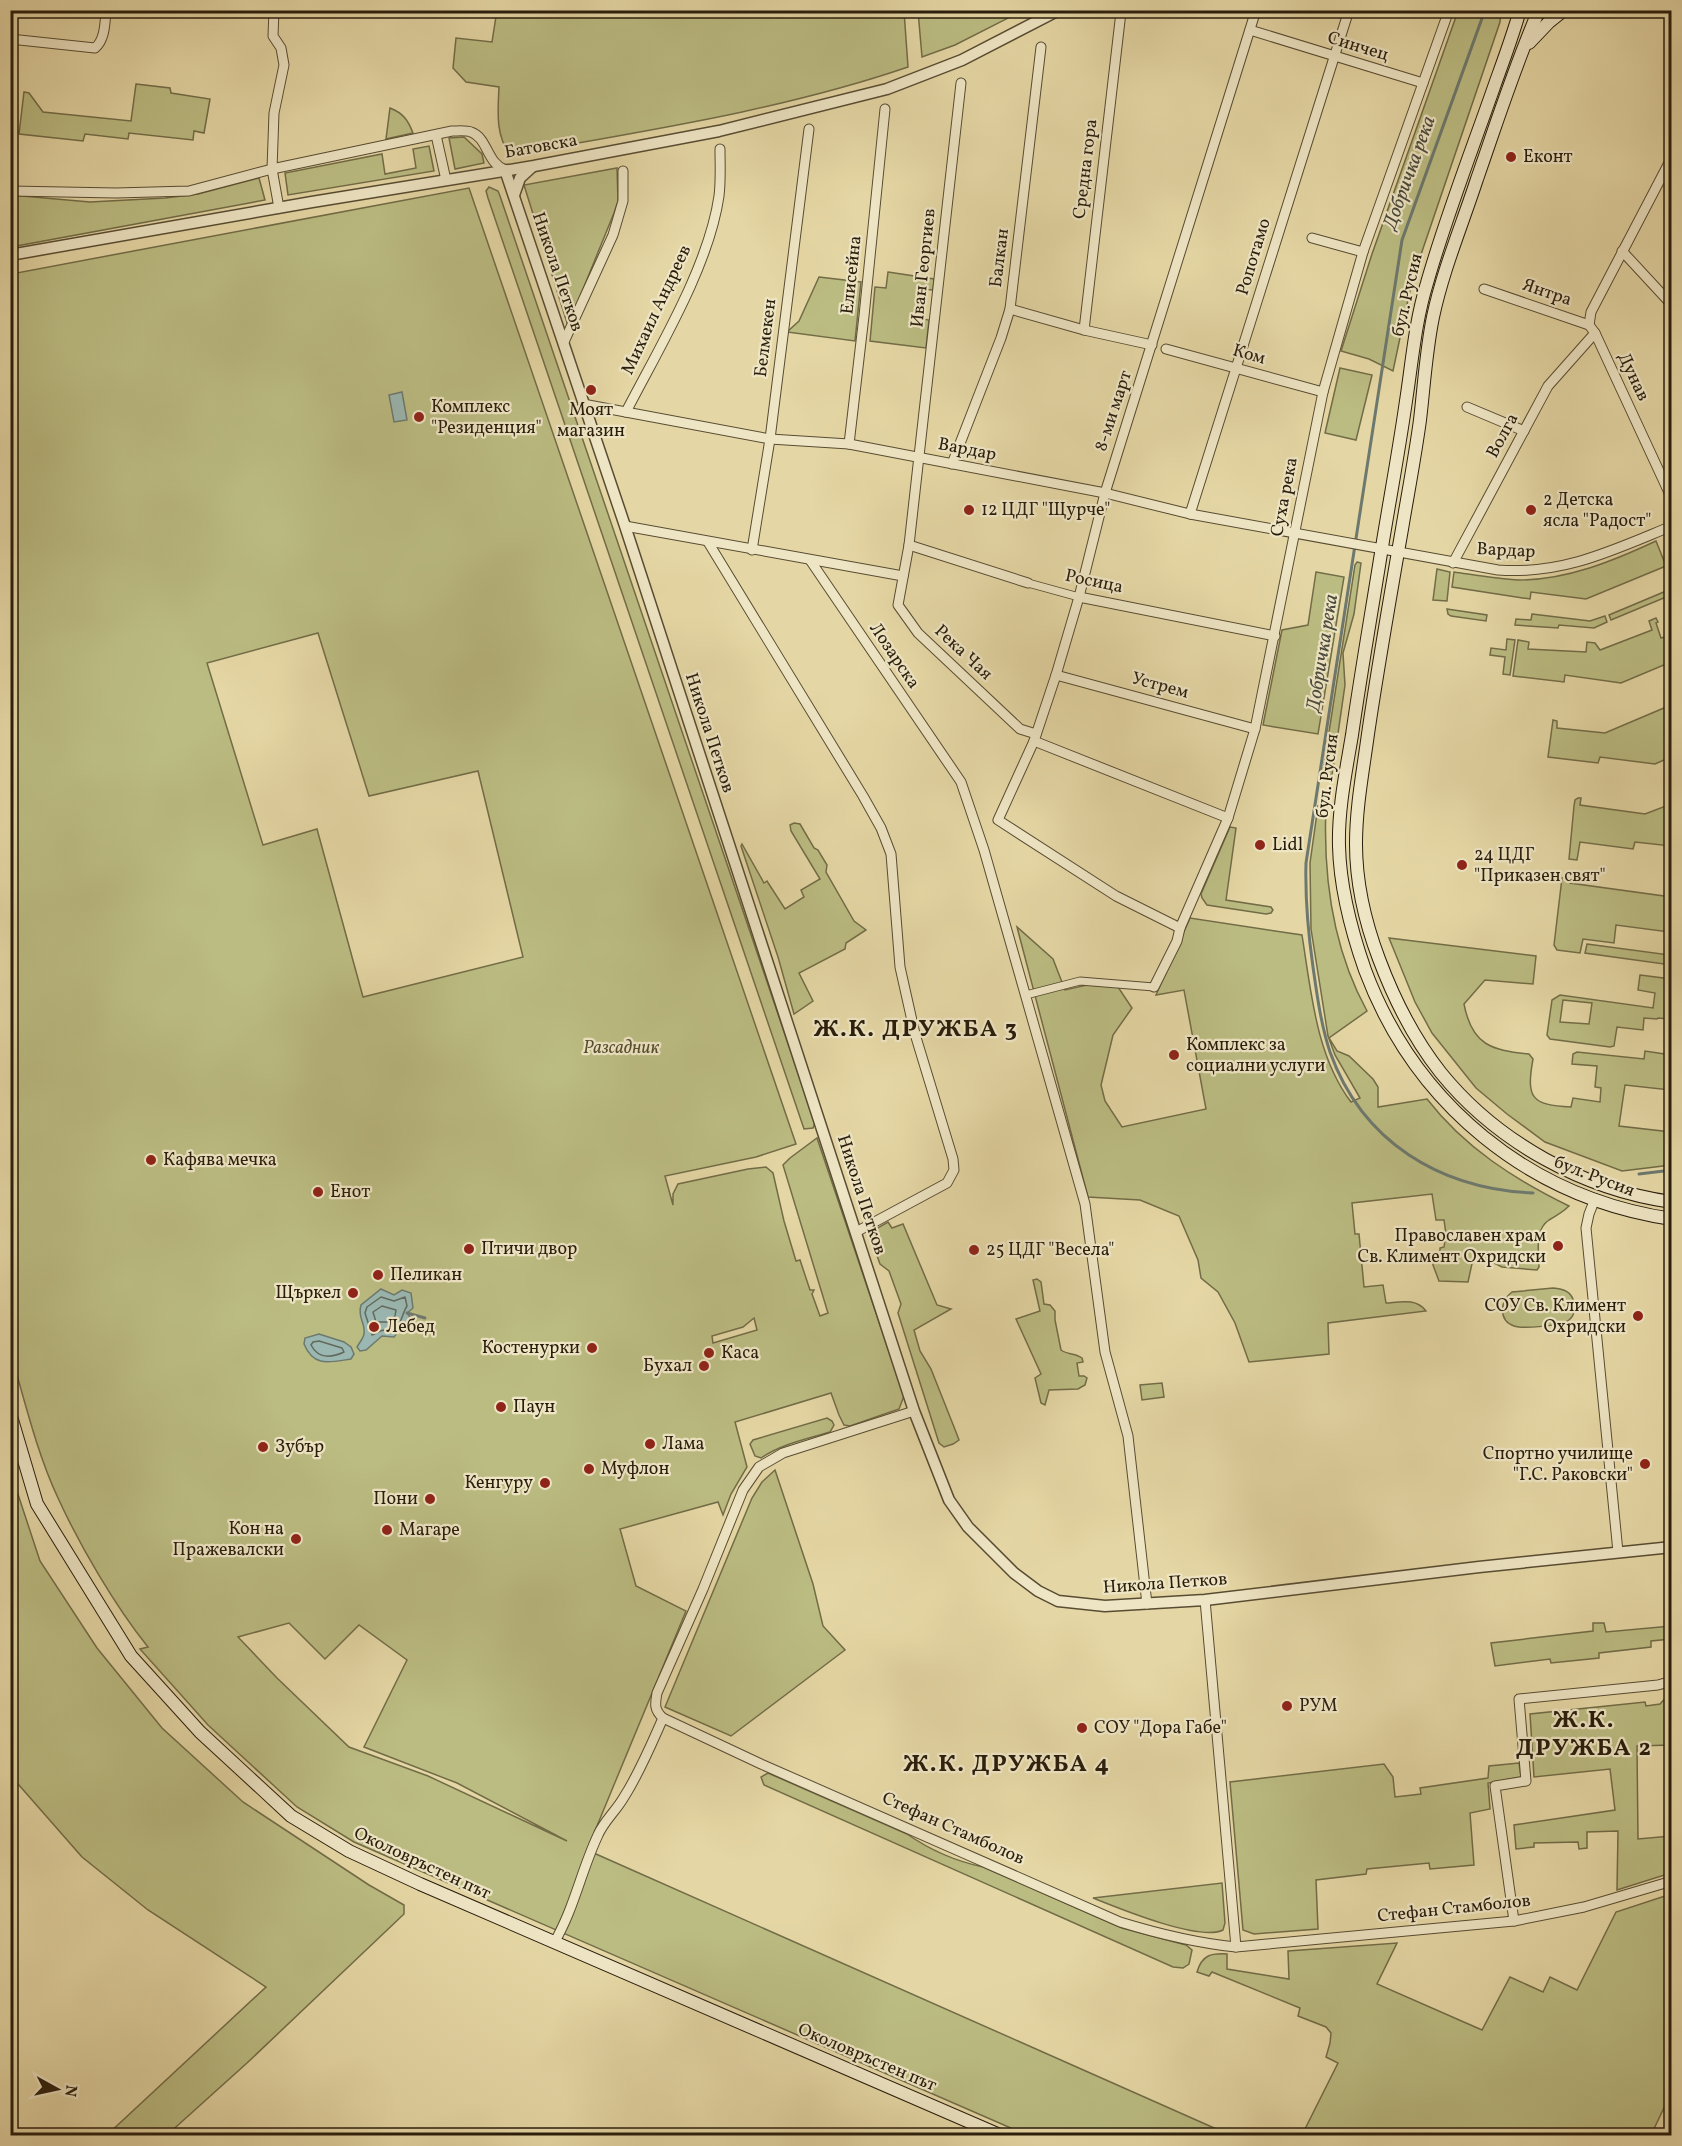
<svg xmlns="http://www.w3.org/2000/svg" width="1682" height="2146" font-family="Vollkorn,serif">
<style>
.green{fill:#bbbc82;stroke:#726c47;stroke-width:1.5;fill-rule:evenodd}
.water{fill:#9ab7b1;stroke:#6d796f;stroke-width:1.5}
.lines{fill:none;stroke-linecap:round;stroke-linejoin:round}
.shore{stroke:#626a5e;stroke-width:1.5}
.stream{stroke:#6d796f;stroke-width:3}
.pedestrian-casing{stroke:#584c32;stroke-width:9}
.minor-casing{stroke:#584c32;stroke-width:11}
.tertiary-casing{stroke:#584c32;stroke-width:13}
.secondary-casing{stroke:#291d0c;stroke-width:14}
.pedestrian{stroke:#eee5c4;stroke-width:7}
.minor{stroke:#eee5c4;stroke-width:9}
.tertiary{stroke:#eee5c4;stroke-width:10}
.secondary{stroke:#eee5c4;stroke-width:12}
.poi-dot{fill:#8f2418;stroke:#eee5c4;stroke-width:2}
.labels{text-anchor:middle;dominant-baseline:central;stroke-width:4.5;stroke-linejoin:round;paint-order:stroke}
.street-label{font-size:18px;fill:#291d0c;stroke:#eee5c4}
.poi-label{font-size:18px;fill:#291d0c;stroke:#eee5c4;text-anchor:start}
.park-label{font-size:18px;font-style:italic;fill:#554d2f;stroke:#eee5c4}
.water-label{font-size:20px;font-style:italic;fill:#4b4b3e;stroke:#eee5c4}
.district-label{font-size:24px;font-weight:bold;letter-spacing:1.5px;fill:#291d0c;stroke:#eee5c4}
</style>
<rect width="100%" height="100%" fill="#e5d7a5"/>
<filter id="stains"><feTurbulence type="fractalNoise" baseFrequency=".00333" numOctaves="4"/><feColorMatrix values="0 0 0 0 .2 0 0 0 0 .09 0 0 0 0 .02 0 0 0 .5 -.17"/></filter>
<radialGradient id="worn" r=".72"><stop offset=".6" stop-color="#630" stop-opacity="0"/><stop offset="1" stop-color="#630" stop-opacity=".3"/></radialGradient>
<!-- green -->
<g class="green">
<path d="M497,10L904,11L908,67C779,111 643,131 510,155C495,134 498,111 499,87L466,82L453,68L456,38L492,42Z"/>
<path d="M918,11V10L1022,11L955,45L922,57Z"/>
<path d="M1458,11H1501L1500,22L1412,281L1393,371L1369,359L1341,351L1372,254Z"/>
<path d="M136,84L170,88L171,93L210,99L204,133L194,131L193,140L129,133L128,139L85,134L83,141L19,134L24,92L29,93L43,112L131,121Z"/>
<path d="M390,108C403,113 408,120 413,133L386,139Z"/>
<path d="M464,137L482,154L484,163L455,169L449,138Z"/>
<path d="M429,146L434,171L288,195L285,173L382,154L385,174L416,168L413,149Z"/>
<path d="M617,168L618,201L614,213L568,326L524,185Z"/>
<path d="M259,178L265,200L11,247V195L90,202L165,198L198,194Z"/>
<path d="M489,187L498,191L500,196L815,1123L813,1128L804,1129L488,198L486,191Z"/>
<path d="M469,188L796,1144L756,1157L665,1176L673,1205V1194L678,1184L748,1169L766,1167L773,1173L784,1221L796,1261L800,1260L810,1290H814L812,1294L820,1316L828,1313L783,1165L790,1158L817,1138L904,1396L899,1409L850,1426L844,1425L839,1415L831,1393L735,1422L747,1467L731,1494L723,1515L718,1502L620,1529L636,1586L686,1611L587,1850L1230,2135H1027L354,1842L297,1807L208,1725L140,1649L148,1647C115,1606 80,1546 58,1498C37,1453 25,1402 11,1354V274ZM318,633L369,796L478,771L523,957L363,997L317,829L263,845L207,663ZM754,1318L757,1330L713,1343L712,1336L743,1327ZM289,1623L325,1659L359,1625L407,1660L364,1747L457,1783L567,1841L428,1776L349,1747L277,1678L238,1637Z"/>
<path d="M888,272L934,279L933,290L920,289L917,318L929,320L926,348L870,341L875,287L886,288Z"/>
<path d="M819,277L861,282L855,341L787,332L799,321Z"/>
<path d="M1340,368L1372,375L1356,440L1325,433Z"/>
<path d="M1656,541L1666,566L1586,599L1531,592L1530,599L1452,587L1454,572C1475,575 1497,579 1519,580C1567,580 1613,561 1656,541Z"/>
<path d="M1357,562L1361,563L1354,614L1343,653L1345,685L1332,775L1322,777L1355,565Z"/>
<path d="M1437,569L1450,572L1447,601L1433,600Z"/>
<path d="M1316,572L1344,577L1318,734L1263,725L1282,630L1308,625Z"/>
<path d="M1671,589V595L1611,620L1609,615Z"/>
<path d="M1447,609L1487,615L1486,621L1451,616L1448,614Z"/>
<path d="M1532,614L1590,621L1605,616L1607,622L1594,628L1559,625L1558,628L1515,625L1516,619L1531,620Z"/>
<path d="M1656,618L1658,622L1656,623L1661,638L1671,635V662L1621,683L1565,675L1564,682L1513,676L1518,640L1529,642L1528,649L1586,652L1587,642L1595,643L1600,650L1652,630L1649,621Z"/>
<path d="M1507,639L1515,640L1510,675L1503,674L1505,657L1490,655L1491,648L1506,650Z"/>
<path d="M1671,705V757L1655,764L1600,757L1598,763L1548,757L1553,720L1557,721V728L1605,733Z"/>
<path d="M1578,798H1581L1580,805L1645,814L1671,804V846L1635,842L1633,849L1580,842L1577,860L1569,859L1574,806L1575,800Z"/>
<path d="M1318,806H1326C1323,876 1333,949 1367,1011L1329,1038L1337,1051L1349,1056L1373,1079L1378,1087V1107L1427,1099C1465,1148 1514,1179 1569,1206C1563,1212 1556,1216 1549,1220C1534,1230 1539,1251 1539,1267L1537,1270L1502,1267L1482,1257L1473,1259L1468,1282L1439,1281L1433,1265V1256L1440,1255V1248L1444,1247L1446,1234L1444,1220H1436L1432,1194L1352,1203L1355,1234H1359L1364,1287L1383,1285L1386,1303C1401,1302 1416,1298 1426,1311L1328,1323L1329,1354L1249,1362L1235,1323L1218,1292L1201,1278L1198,1260L1179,1216L1140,1200L1088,1197L1017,927L1053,959L1065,990L1087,985L1118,987L1132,1008L1113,1035L1101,1085L1105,1101L1122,1127L1206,1109L1184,990L1156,995L1190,918L1302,935C1311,991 1316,1056 1351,1102L1360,1098L1335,1055L1328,1036L1311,929L1310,863Z"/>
<path d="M794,823L800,824L814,848L818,850L827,865L826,872L854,921L866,930L846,943L845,949L799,973L813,1001L794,1014L778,957L741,846L742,844L764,883L767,881L785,909L804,897L801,890L820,879L791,831L790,825Z"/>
<path d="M1230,827L1236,828L1226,900L1271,907L1273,910L1271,913L1266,914L1207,905L1202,898L1201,894Z"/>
<path d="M1568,875H1571L1570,883L1671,897V925H1670L1669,932L1616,925L1614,943L1583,939L1580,953L1557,950L1554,945L1562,878Z"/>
<path d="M1389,938L1536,956L1533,984L1485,980L1464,1004C1472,1046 1492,1050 1529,1054L1533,1059C1526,1098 1531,1105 1571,1107L1573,1098L1600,1102L1601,1088L1595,1087L1597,1066L1572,1064L1573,1054L1577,1052L1644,1059L1645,1051L1671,1055L1670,1090L1625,1085L1619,1126L1671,1132V1165L1622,1171L1545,1142L1507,1114L1476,1088L1432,1033L1415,1002Z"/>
<path d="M1587,944L1669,955L1671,950V965L1585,953Z"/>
<path d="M1640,975L1671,979V1040H1668L1670,1019L1658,1018L1657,1019L1644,1018L1643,1030L1617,1027L1614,1046L1610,1047L1550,1039L1547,1035L1552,1000L1560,995L1653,1008L1655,993L1638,990ZM1563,1000L1592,1003L1589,1024L1560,1022Z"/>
<path d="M888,1222L892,1228L903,1224L937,1305L951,1309L914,1330L920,1351L931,1369L956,1432L959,1440L953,1444L944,1447L939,1443L898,1313L901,1304L889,1271L880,1264L869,1233Z"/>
<path d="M1037,1279L1041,1282L1044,1304L1050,1305L1055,1311V1320L1061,1350C1068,1355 1075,1353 1082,1358L1083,1362L1077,1363L1079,1376H1084L1087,1378L1085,1385L1078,1389L1049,1390L1045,1405L1041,1403L1035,1378L1041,1374L1016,1319L1040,1311L1033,1280Z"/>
<path d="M1553,1288C1563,1289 1572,1291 1574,1303C1575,1309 1574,1316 1569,1320C1562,1326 1522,1329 1514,1326C1498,1320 1500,1301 1512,1292Z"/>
<path d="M1162,1383L1164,1397L1142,1400L1140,1385Z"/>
<path d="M827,1418L832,1421L834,1425L830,1432C807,1439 781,1444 761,1458L755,1456L750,1444L753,1440Z"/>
<path d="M10,1470L40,1561L97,1648L162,1728L243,1802L369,1885L404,1905V1914L247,2063L167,2135H107L266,1987L148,1910L82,1857L11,1776Z"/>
<path d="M775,1470L813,1584L823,1626L845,1650L731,1736L665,1707L752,1498L762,1482Z"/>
<path d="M1593,1623H1604L1606,1632L1671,1626V1639L1651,1641V1647L1599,1653V1658L1551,1663L1550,1659L1495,1666L1491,1643L1593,1631Z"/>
<path d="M1671,1692V1745L1637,1746L1638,1839L1671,1836V1873L1617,1890L1618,1831L1587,1832V1848L1579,1849L1578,1842L1534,1843V1847L1516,1849L1514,1825L1615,1810L1610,1769L1534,1777L1530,1714L1645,1702L1646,1706L1660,1704Z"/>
<path d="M1519,1763L1521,1777L1488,1783L1490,1809L1470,1813L1474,1865L1430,1869L1429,1863L1367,1869L1366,1874L1316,1880L1318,1929L1254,1934L1243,1930L1230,1782L1384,1764L1393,1777L1395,1797L1421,1794L1420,1788L1488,1778L1489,1766Z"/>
<path d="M768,1773L907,1834C930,1850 955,1861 983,1867L1122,1928L1186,1945L1192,1950L1189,1964L1183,1968L1173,1967L764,1785L761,1777Z"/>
<path d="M1222,1883L1225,1923L1223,1930C1200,1942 1118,1908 1093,1898Z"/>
<path d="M1671,1894V2093L1651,2135L1477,2136L1473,2134L1472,2136L1302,2135L1338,2063L1326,2057L1330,2043L1331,2033L1326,2027L1298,2016L1300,2008L1212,1972L1209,1976L1197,1972C1202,1955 1211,1953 1227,1954V1969L1289,1979L1288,1951L1397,1943L1377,1984L1482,2030L1510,1977L1543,1992L1550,1977L1577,1990L1616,1912Z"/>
</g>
<!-- water -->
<g class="water">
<path d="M402,392L407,420L394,422L389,395Z"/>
<path d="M381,1289L394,1295L402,1290L411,1293L413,1308L407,1313L410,1317L394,1337L382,1336L366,1350L360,1351L357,1347C359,1343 363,1339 364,1334C366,1323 357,1318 361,1305Z"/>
<path d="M319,1334L344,1342L351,1347L354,1354L351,1359C330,1362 314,1368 304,1344L305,1338Z"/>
</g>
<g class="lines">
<!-- shore -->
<g class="shore">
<path d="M381,1297L394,1301L405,1297L407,1306C402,1313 401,1329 391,1331C389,1332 388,1330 386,1330C381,1329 377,1333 372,1335L365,1313L367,1307Z"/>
<path d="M382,1306L396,1310L395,1316L390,1322H376L373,1312Z"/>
<path d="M319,1341L342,1348L344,1352C331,1358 318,1359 311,1345L313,1342Z"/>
</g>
<!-- stream -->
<g class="stream">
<path d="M1485,10L1402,240L1306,863C1305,899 1308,932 1313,967C1317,995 1321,1025 1330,1052C1362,1142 1440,1189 1533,1193"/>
<path d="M1639,1174L1672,1170"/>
<path d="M407,1313L425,1318"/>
</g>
<defs>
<g id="pedestrian">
<path d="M1028,583L1079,597"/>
<path d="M1026,995L1080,981L1154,987"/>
</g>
<g id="minor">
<path d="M274,10L273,36L281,48L284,65L274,113L272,169L279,208"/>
<path d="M1250,30L1423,83"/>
<path d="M10,39L95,48C105,40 105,23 106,10"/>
<path d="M961,83L909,545L898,605L918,633L1020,729L1036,734"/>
<path d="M436,135L446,180"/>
<path d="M10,191L116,193L189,191L272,169L452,131C458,131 466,130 471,132C488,138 486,162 505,170"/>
<path d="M1312,238L1363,252"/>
<path d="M1622,251L1672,305"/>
<path d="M1484,289L1589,325L1595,333L1672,499"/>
<path d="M1010,309L1084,330L1152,345"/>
<path d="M1589,325L1591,312L1672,157"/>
<path d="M1084,330L1121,12"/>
<path d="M564,342L613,235L623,201V171"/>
<path d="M1166,349L1323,392"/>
<path d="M583,404L770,439L849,444L1105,493L1190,514L1498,570C1563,575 1613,550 1672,526"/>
<path d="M1467,407L1524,431"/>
<path d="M626,412C659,348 709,266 719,196C721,180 720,164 720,149"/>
<path d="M849,444L864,316L885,109"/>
<path d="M952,464L1001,338L1010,309L1041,47"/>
<path d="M1190,514L1349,10"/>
<path d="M625,526L903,576"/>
<path d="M708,542L863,796L881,828L891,854L900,967L915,1034L953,1159L954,1170L947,1183L856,1232"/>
<path d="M909,545L1028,583"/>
<path d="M752,550L770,439L809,129"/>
<path d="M810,560L961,782L984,850L1085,1204L1105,1352L1128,1436L1147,1604"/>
<path d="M1453,563L1548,386L1595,333"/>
<path d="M1079,597L1275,636"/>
<path d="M1056,675L1255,729"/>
<path d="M1034,741L1228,818"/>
<path d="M1180,928L1116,896L998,820L1034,741L1056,675L1079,597L1105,493L1256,10"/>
<path d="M1154,987L1177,941L1180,928L1228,818L1255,729L1323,392L1363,252L1449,10"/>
<path d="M1595,1199L1589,1214L1586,1228L1618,1552"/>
<path d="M914,1411L783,1453L759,1467L743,1490L703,1589L657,1693C655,1704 654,1710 663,1718L761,1764L1120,1922C1159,1934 1196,1943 1236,1947L1514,1921L1584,1907L1672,1881"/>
<path d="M1205,1600L1236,1947"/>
<path d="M1514,1921L1495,1786L1526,1781L1519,1699L1658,1685L1672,1681"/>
<path d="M554,1943C574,1909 581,1871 598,1835C604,1821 616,1811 624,1797C640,1772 651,1745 663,1718"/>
</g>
<g id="tertiary">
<path d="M505,170L625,526L914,1411L949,1500L968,1527L1014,1573L1038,1591L1058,1601L1105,1606L1205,1600L1479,1567L1672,1547"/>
<path d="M514,195L520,178L532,167"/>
<path d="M10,255L312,202L534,166L719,131L887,89L962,60L1059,10"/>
</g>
<g id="secondary">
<path d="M1520,10C1513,35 1504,59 1495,84C1472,150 1446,216 1427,283C1415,322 1412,362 1406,401C1399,450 1390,498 1382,547C1372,610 1361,672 1352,735C1346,771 1338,809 1339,846C1340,889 1351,930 1365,970C1415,1104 1529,1198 1672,1219"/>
<path d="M1539,10C1515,65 1497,122 1477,179C1462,225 1443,270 1433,317C1426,351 1424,386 1420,420C1415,457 1408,493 1402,529C1390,598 1378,666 1368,734C1363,771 1356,807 1356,844C1356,883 1365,922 1379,959C1394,999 1414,1039 1441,1073C1497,1142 1584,1190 1672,1202"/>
<path d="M1529,43L1549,22L1564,10"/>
<path d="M10,1413L37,1504L131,1656L200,1732L291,1816L349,1851L420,1884L1002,2136"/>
</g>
</defs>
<!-- pedestrian casing -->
<use href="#pedestrian" class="pedestrian-casing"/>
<!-- minor casing -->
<use href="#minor" class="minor-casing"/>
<!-- tertiary casing -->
<use href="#tertiary" class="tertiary-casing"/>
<!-- secondary casing -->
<use href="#secondary" class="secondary-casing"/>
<!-- pedestrian -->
<use href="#pedestrian" class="pedestrian"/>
<!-- minor -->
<use href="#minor" class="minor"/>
<!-- tertiary -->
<use href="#tertiary" class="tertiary"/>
<!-- secondary -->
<use href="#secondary" class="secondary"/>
</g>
<!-- markers -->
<g class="poi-dot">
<circle cx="1511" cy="157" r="6"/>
<circle cx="591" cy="390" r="6"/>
<circle cx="419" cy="417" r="6"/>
<circle cx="969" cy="510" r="6"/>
<circle cx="1531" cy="510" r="6"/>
<circle cx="1260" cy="845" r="6"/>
<circle cx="1462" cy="865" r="6"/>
<circle cx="1174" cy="1055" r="6"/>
<circle cx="151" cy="1160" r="6"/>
<circle cx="318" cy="1192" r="6"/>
<circle cx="1558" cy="1246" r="6"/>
<circle cx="469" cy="1249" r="6"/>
<circle cx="974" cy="1250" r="6"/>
<circle cx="378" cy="1275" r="6"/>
<circle cx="353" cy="1293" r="6"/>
<circle cx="1638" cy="1316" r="6"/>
<circle cx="374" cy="1327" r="6"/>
<circle cx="592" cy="1348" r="6"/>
<circle cx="709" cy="1353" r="6"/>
<circle cx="704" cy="1366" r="6"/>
<circle cx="501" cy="1407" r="6"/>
<circle cx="650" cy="1444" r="6"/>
<circle cx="263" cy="1447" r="6"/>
<circle cx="1645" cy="1464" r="6"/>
<circle cx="589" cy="1469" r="6"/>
<circle cx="545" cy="1483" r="6"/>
<circle cx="430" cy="1499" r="6"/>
<circle cx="387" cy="1530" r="6"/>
<circle cx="296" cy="1539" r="6"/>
<circle cx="1287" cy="1706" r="6"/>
<circle cx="1082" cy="1728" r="6"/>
</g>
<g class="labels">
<!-- street labels -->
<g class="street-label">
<text transform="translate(1358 47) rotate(17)">Синчец</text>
<text transform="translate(541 147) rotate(-10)">Батовска</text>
<text transform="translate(1086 169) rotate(-83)">Средна гора</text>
<text transform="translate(1254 257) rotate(-73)">Ропотамо</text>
<text transform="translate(1000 258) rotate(-83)">Балкан</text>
<text transform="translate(924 268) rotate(-84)">Иван Георгиев</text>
<text transform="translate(557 272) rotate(71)">Никола Петков</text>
<text transform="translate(852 275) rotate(-84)">Елисейна</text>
<text transform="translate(1547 293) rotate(19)">Янтра</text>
<text transform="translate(1408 295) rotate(-77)">бул. Русия</text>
<text transform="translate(657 310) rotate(-65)">Михаил Андреев</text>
<text transform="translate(766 338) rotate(-83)">Белмекен</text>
<text transform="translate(1249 355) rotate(16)">Ком</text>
<text transform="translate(1633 377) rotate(65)">Дунав</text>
<text transform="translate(1114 411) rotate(-72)">8-ми март</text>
<text transform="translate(1503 436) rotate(-62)">Волга</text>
<text transform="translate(967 450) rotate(11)">Вардар</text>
<text transform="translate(1285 497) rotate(-79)">Суха река</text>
<text transform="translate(1506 551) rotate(3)">Вардар</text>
<text transform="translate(1094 582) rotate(12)">Росица</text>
<text transform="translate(963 653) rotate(43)">Река Чая</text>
<text transform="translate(894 656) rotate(56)">Лозарска</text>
<text transform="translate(1160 686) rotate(15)">Устрем</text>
<text transform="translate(709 733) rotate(72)">Никола Петков</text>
<text transform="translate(1328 776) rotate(-83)">бул. Русия</text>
<text transform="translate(1594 1177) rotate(21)">бул. Русия</text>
<text transform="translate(861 1195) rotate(72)">Никола Петков</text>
<text transform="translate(1165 1584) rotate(-4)">Никола Петков</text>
<text transform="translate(953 1829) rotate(24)">Стефан Стамболов</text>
<text transform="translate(422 1864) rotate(25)">Околовръстен път</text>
<text transform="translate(1454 1909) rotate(-6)">Стефан Стамболов</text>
<text transform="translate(867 2058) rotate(23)">Околовръстен път</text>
</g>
<!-- poi labels -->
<g class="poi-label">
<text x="1523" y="157">Еконт</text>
<text x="431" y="407">Комплекс<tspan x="431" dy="21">"Резиденция"</tspan></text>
<text x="591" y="410" text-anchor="middle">Моят<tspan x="591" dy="21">магазин</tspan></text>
<text x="1543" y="500">2 Детска<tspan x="1543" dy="21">ясла "Радост"</tspan></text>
<text x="981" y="510">12 ЦДГ "Щурче"</text>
<text x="1272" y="845">Lidl</text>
<text x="1474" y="855">24 ЦДГ<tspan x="1474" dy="21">"Приказен свят"</tspan></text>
<text x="1186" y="1045">Комплекс за<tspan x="1186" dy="21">социални услуги</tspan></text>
<text x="163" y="1160">Кафява мечка</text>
<text x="330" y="1192">Енот</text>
<text x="1546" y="1236" text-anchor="end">Православен храм<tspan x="1546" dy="21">Св. Климент Охридски</tspan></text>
<text x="481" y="1249">Птичи двор</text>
<text x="986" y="1250">25 ЦДГ "Весела"</text>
<text x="390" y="1275">Пеликан</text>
<text x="341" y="1293" text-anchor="end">Щъркел</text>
<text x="1626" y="1306" text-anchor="end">СОУ Св. Климент<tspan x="1626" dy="21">Охридски</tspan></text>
<text x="386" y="1327">Лебед</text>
<text x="580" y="1348" text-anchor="end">Костенурки</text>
<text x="721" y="1353">Каса</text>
<text x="692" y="1366" text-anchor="end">Бухал</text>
<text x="513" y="1407">Паун</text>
<text x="662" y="1444">Лама</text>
<text x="275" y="1447">Зубър</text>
<text x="1633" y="1454" text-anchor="end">Спортно училище<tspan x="1633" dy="21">"Г.С. Раковски"</tspan></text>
<text x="601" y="1469">Муфлон</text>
<text x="533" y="1483" text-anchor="end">Кенгуру</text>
<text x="418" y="1499" text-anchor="end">Пони</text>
<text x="284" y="1529" text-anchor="end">Кон на<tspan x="284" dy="21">Пражевалски</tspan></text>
<text x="399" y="1530">Магаре</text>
<text x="1299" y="1706">РУМ</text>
<text x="1094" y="1728">СОУ "Дора Габе"</text>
</g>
<!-- park labels -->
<g class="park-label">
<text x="621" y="1048">Разсадник</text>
</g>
<!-- water labels -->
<g class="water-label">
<text transform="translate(1410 173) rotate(-70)">Добричка река</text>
<text transform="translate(1323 653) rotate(-81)">Добричка река</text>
</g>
<!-- district labels -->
<g class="district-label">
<text x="916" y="1030">Ж.К. ДРУЖБА 3</text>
<text x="1584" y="1721">Ж.К.<tspan x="1584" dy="28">ДРУЖБА 2</tspan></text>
<text x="1007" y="1765">Ж.К. ДРУЖБА 4</text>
</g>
</g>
<!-- margin -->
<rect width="1682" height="2146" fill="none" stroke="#e5d7a5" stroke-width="36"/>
<rect x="12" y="12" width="1658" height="2122" fill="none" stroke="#291d0c" stroke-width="3"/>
<rect x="18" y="18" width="1646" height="2110" fill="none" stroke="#291d0c" stroke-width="1.5"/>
<!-- north arrow -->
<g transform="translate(57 2089) rotate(98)" stroke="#eee5c4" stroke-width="4.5" paint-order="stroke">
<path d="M0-4.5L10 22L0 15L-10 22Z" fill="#291d0c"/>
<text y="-9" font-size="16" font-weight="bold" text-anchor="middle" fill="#291d0c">N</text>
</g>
<rect width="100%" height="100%" filter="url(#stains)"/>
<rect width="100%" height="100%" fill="url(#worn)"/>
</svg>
